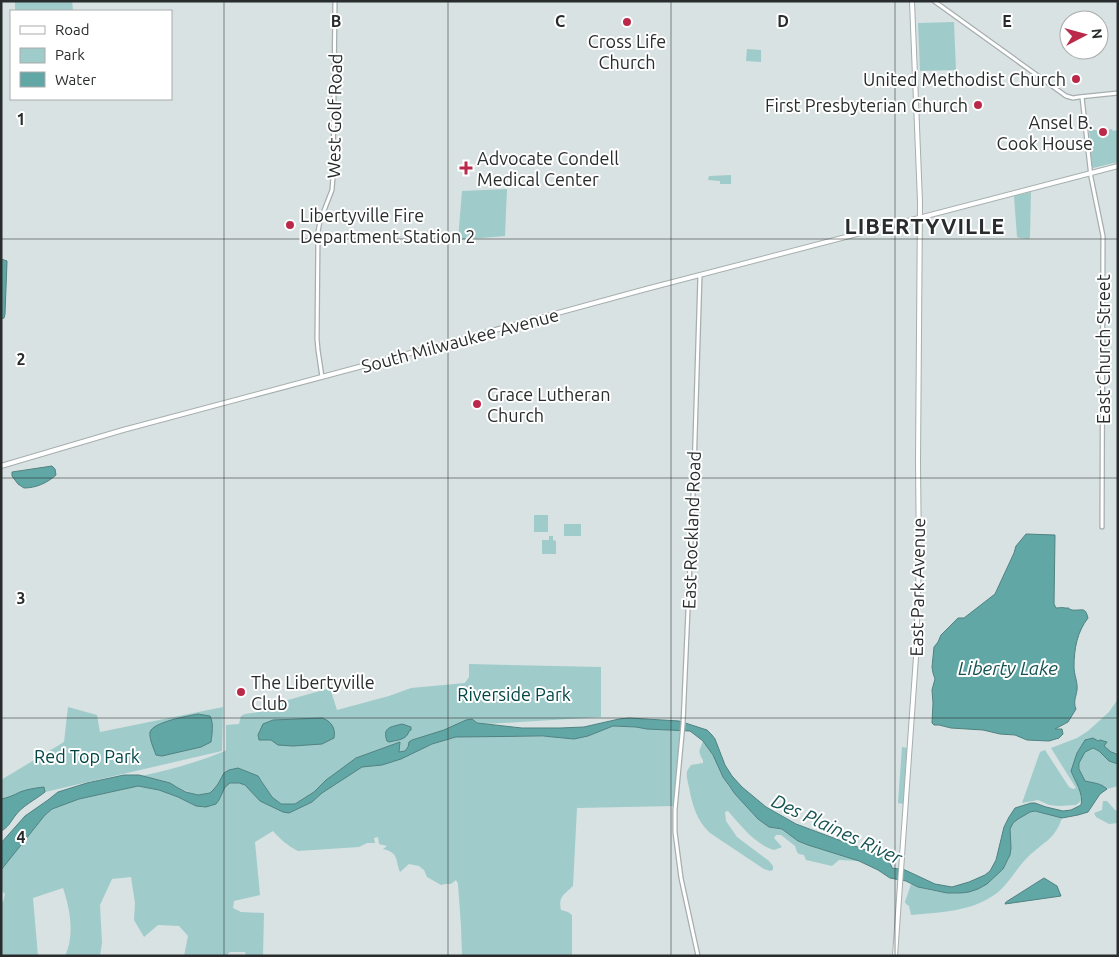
<svg xmlns="http://www.w3.org/2000/svg" width="1119" height="957" font-family="Ubuntu,sans-serif">
<style>
.green{fill:#9fcbca}
.water{fill:#61a7a6;stroke:#508281}
.lines{fill:none;stroke-linecap:round;stroke-linejoin:round}
.minor-casing{stroke:#a6aeae;stroke-width:5.5}
.major-casing{stroke:#a6aeae;stroke-width:6}
.minor{stroke:#fff;stroke-width:3}
.major{stroke:#fff;stroke-width:4}
.grid{fill:none;stroke:#292c2c;stroke-width:1;stroke-opacity:0.55}
.poi-dot{fill:#ba2949;stroke:#fff;stroke-width:2}
.labels{text-anchor:middle;dominant-baseline:central;stroke-width:4;stroke-linejoin:round;paint-order:stroke}
.poi-label{font-size:18px;fill:#292c2c;stroke:#fff;text-anchor:start}
.street-label{font-size:18px;fill:#292c2c;stroke:#fff}
.park-label{font-size:18px;fill:#004645;stroke:#fff}
.water-label{font-size:19px;font-style:italic;fill:#155352;stroke:#fff}
.district-label{font-size:22px;font-weight:bold;letter-spacing:1px;fill:#292c2c;stroke:#fff}
.grid-label{font-size:16px;text-anchor:middle;font-weight:bold;fill:#292c2c;stroke:#fff;stroke-width:4;stroke-linejoin:round;paint-order:stroke}
</style>
<rect width="100%" height="100%" fill="#d9e2e2"/>
<!-- green -->
<g class="green">
<path d="M15,1H72L73,10L74,11H15Z"/>
<path d="M954,22L956,70L920,71L918,23Z"/>
<path d="M747,49L761,50V62L746,61Z"/>
<path d="M1112,129L1113,131L1118,130V162L1093,168L1092,166L1089,130H1096L1102,136L1109,135L1108,130Z"/>
<path d="M731,175V184H720V181L708,180L709,176Z"/>
<path d="M507,189L505,236L458,240L462,191Z"/>
<path d="M1031,192L1030,237L1029,239L1019,238L1017,237L1014,196Z"/>
<rect x="534" y="515" width="14" height="17"/>
<rect x="564" y="524" width="17" height="12"/>
<path d="M549,536H553V540L556,541V554H542V540H549Z"/>
<path d="M469,664L601,667V717L486,724L477,723L472,719L444,730L412,740L405,751L399,753L400,742L356,758L326,780L314,792L295,804H281L272,797L261,779L218,784L210,793L198,795L178,788L170,783L141,776C170,770 198,762 225,751L226,750V725L239,724L241,716L245,714L266,711L267,706L330,688L337,710L389,696L411,688L465,683L469,677Z"/>
<path d="M1118,699V752H1111L1098,741L1077,753L1082,800L1076,805L1059,806L1049,805L1038,800L1022,803L1040,752L1045,750L1069,787L1073,789L1076,788L1051,748L1077,738L1088,731L1109,712Z"/>
<path d="M68,707L97,715L100,732L223,707L222,751L45,792V788L19,792L9,798L1,799V780L64,742Z"/>
<path d="M613,726L636,727L647,729L683,731L675,806L577,808L573,886C564,895 558,896 561,910L568,912L572,915V956H462L461,926L458,884L456,880L451,884H445L441,885L427,877L424,870L419,866L409,864L400,872C395,859 399,853 383,849L387,846L379,844L378,837L374,838L375,843H367L359,847L298,851C288,846 280,839 273,831L255,842L260,895L234,901L233,908L241,912L264,913L263,956H246L245,952H230L226,956H184L188,936L179,926L158,925L144,937L134,920L135,903L131,877L112,879L100,905L102,943L100,956H65C75,935 70,909 63,888L33,898L38,956H1V902H3L5,894L1,890V870L45,815L52,809L79,799L138,786L159,790L178,797L196,806L219,800C222,793 224,783 233,783C251,782 251,796 263,802C271,806 280,809 289,813L312,802L322,793L347,776L364,766L382,765L432,744L462,736L509,735L519,737L588,736Z"/>
<path d="M703,741L713,755L723,777L729,787L758,819L769,827L782,829L798,841L859,861L839,860L832,866L806,860L804,855L799,854L797,852L795,846L781,835H776L774,838L782,847L774,850C756,845 740,825 728,811L725,812L726,821L737,837L769,861L773,866V870L770,871L764,869L710,833C697,821 692,805 689,787C688,783 686,776 687,772C687,770 690,767 691,765L703,763V760C697,751 700,750 703,741Z"/>
<path d="M902,747L907,748L903,804L898,803Z"/>
<path d="M1093,748L1099,751L1109,761L1118,764V786L1107,789C1101,783 1093,783 1085,781C1077,768 1075,753 1093,748Z"/>
<path d="M1103,801H1107L1115,810L1118,811V823L1109,824L1096,817L1094,813L1102,810Z"/>
<path d="M1035,811L1062,818C1060,824 1057,830 1053,835C1045,844 1035,849 1027,858C1016,869 1009,883 997,893C972,912 941,912 911,915L909,906L906,904L905,902L911,884C923,890 954,896 968,892C975,890 983,882 990,878C999,871 1007,866 1010,855C1013,846 1007,836 1010,828C1014,819 1026,813 1035,811Z"/>
</g>
<!-- water -->
<g class="water">
<path d="M1,259L7,261L5,314L4,318L1,319Z"/>
<path d="M52,466L55,469L56,475C47,483 36,488 24,488L18,484L12,476V472Z"/>
<path d="M1026,534L1055,535L1054,604L1056,608C1059,608 1062,607 1065,608C1072,608 1066,608 1072,610C1082,611 1085,606 1088,618C1077,632 1074,649 1074,667C1074,675 1078,682 1077,690C1076,697 1073,702 1076,709L1068,722L1055,729H1062L1063,734L1059,738L1049,741L1027,740L1015,735L1000,734L983,730L951,728L939,725H934L932,723L933,703L932,690L935,679L933,673L932,667L934,647L938,642L941,635L958,618H964L995,594L1014,553L1016,546Z"/>
<path d="M198,714L210,716C214,724 212,733 211,742L201,747L162,756L156,755C154,749 149,739 150,732C153,722 188,716 198,714Z"/>
<path d="M322,718C331,721 336,728 334,738L322,744L293,746L278,745L271,740H259L258,735L263,724L273,720Z"/>
<path d="M629,718L679,721L707,730L712,735L715,739L725,765L732,776L742,787L766,807L796,824L887,858L889,860L892,868L905,870L935,884L952,887L969,882L985,875L990,871L996,860L1004,827L1009,817L1015,808L1031,803H1035L1046,807L1063,811L1071,810L1081,805C1084,794 1075,781 1071,771L1077,753L1085,740L1093,738L1098,741L1100,740L1107,742L1104,746L1111,752L1118,754V764L1109,761L1099,751L1093,748L1085,752L1079,763V769L1085,781C1093,783 1101,783 1107,789L1100,794L1088,812L1078,815L1062,818L1035,811L1030,812L1018,819L1013,823L1010,829L1011,848L1010,855L1003,869L987,884L978,889L969,892L961,893H947L918,887L906,881L890,878L878,870L859,861L808,845L798,841L782,829L769,827L758,819L735,794L723,777L713,755L703,741L694,734L690,731L647,729L636,727L613,726L588,736L574,739L543,736L456,737L432,744L401,759L382,765L362,767L322,793L312,802L289,813L283,812L260,801L245,785L239,783H230L225,787L219,800L216,804L206,807L196,806L178,797L159,790L138,786L79,799L52,809L45,815L1,870V843L25,816L48,800L58,792L87,783L124,775H139L170,783L178,788L186,792L198,795L210,793L214,789L218,784L224,773L229,770L238,768L258,776L272,797L281,804H295L314,792L326,780L356,758L400,742L399,752L405,751L408,747L409,742L412,740L444,730L466,720L472,719L477,723L522,728H560L584,727L619,719Z"/>
<path d="M402,724L411,727V730L409,731C407,740 397,740 389,742L387,741C382,727 391,727 402,724Z"/>
<path d="M44,787L45,792C35,800 22,806 15,816C11,821 8,828 1,831V799C8,798 14,795 20,792C28,789 36,788 44,787Z"/>
<path d="M1044,878L1057,886L1061,896L1005,904L1006,902Z"/>
</g>
<g class="lines">
<defs>
<g id="minor">
<path d="M934,1L1066,96L1073,98L1079,97L1118,93"/>
<path d="M1082,97L1091,177L1103,236L1102,527"/>
<path d="M322,377L318,350L317,339L318,232L320,221L332,190L333,177L335,1"/>
<path d="M698,956L681,878L675,832V810L683,724L694,472L700,275"/>
</g>
<g id="major">
<path d="M1,466L123,430L359,367L646,289L1118,166"/>
<path d="M895,956L916,657L919,559L918,462L920,202L912,1"/>
</g>
</defs>
<!-- minor casing -->
<use href="#minor" class="minor-casing"/>
<!-- major casing -->
<use href="#major" class="major-casing"/>
<!-- minor -->
<use href="#minor" class="minor"/>
<!-- major -->
<use href="#major" class="major"/>
</g>
<!-- grid -->
<path class="grid" d="M224,1V956M448,1V956M671,1V956M895,1V956M1,239H1118M1,478H1118M1,718H1118"/>
<!-- markers -->
<g class="poi-dot">
<circle cx="627" cy="22" r="5"/>
<circle cx="1076" cy="79" r="5"/>
<circle cx="978" cy="105" r="5"/>
<circle cx="1103" cy="132" r="5"/>
<path d="M463.5 160.5h5v5h5v5h-5v5h-5v-5h-5v-5h5z"/>
<circle cx="290" cy="225" r="5"/>
<circle cx="477" cy="404" r="5"/>
<circle cx="241" cy="692" r="5"/>
</g>
<g class="labels">
<!-- poi labels -->
<g class="poi-label">
<text x="627" y="41" text-anchor="middle">Cross Life<tspan x="627" dy="21">Church</tspan></text>
<text x="1066" y="79" text-anchor="end">United Methodist Church</text>
<text x="968" y="105" text-anchor="end">First Presbyterian Church</text>
<text x="1093" y="122" text-anchor="end">Ansel B.<tspan x="1093" dy="21">Cook House</tspan></text>
<text x="477" y="158">Advocate Condell<tspan x="477" dy="21">Medical Center</tspan></text>
<text x="300" y="215">Libertyville Fire<tspan x="300" dy="21">Department Station 2</tspan></text>
<text x="487" y="394">Grace Lutheran<tspan x="487" dy="21">Church</tspan></text>
<text x="251" y="682">The Libertyville<tspan x="251" dy="21">Club</tspan></text>
</g>
<!-- street labels -->
<g class="street-label">
<text transform="translate(334 116) rotate(-89)">West Golf Road</text>
<text transform="translate(460 340) rotate(-15)">South Milwaukee Avenue</text>
<text transform="translate(1103 349) rotate(-90)">East Church Street</text>
<text transform="translate(691 530) rotate(-88)">East Rockland Road</text>
<text transform="translate(917 587) rotate(-89)">East Park Avenue</text>
</g>
<!-- park labels -->
<g class="park-label">
<text x="514" y="694">Riverside Park</text>
<text x="87" y="756">Red Top Park</text>
</g>
<!-- water labels -->
<g class="water-label">
<text x="1008" y="668">Liberty Lake</text>
<text transform="translate(837 829) rotate(25)">Des Plaines River</text>
</g>
<!-- district labels -->
<g class="district-label">
<text x="925" y="225">LIBERTYVILLE</text>
</g>
</g>
<g class="grid-label">
<text x="336" y="27">B</text>
<text x="560" y="27">C</text>
<text x="783" y="27">D</text>
<text x="1007" y="27">E</text>
<text x="21" y="125">1</text>
<text x="21" y="365">2</text>
<text x="21" y="604">3</text>
<text x="21" y="843">4</text>
</g>
<!-- border -->
<rect width="1119" height="957" fill="none" stroke="#292c2c" stroke-width="5"/>
<!-- legend -->
<rect x="10" y="10" width="162" height="90" fill="#ffffff" stroke="#a9abab"/>
<rect x="20" y="26" width="25" height="8" fill="#ffffff" stroke="#a9abab"/>
<text x="55" y="35" font-size="15" fill="#292c2c">Road</text>
<rect x="20" y="48" width="25" height="15" fill="#9fcbca" stroke="#a9abab"/>
<text x="55" y="60" font-size="15" fill="#292c2c">Park</text>
<rect x="20" y="72" width="25" height="15" fill="#61a7a6" stroke="#a9abab"/>
<text x="55" y="85" font-size="15" fill="#292c2c">Water</text>
<!-- north arrow -->
<g transform="translate(1084 35) rotate(84)"><circle r="24" fill="#ffffff" stroke="#a9abab"/>
<path d="M0-4L9 19L0 12L-9 19Z" fill="#ba2949"/>
<text y="-8" font-size="14" font-weight="bold" text-anchor="middle" fill="#292c2c">N</text>
</g>
</svg>
